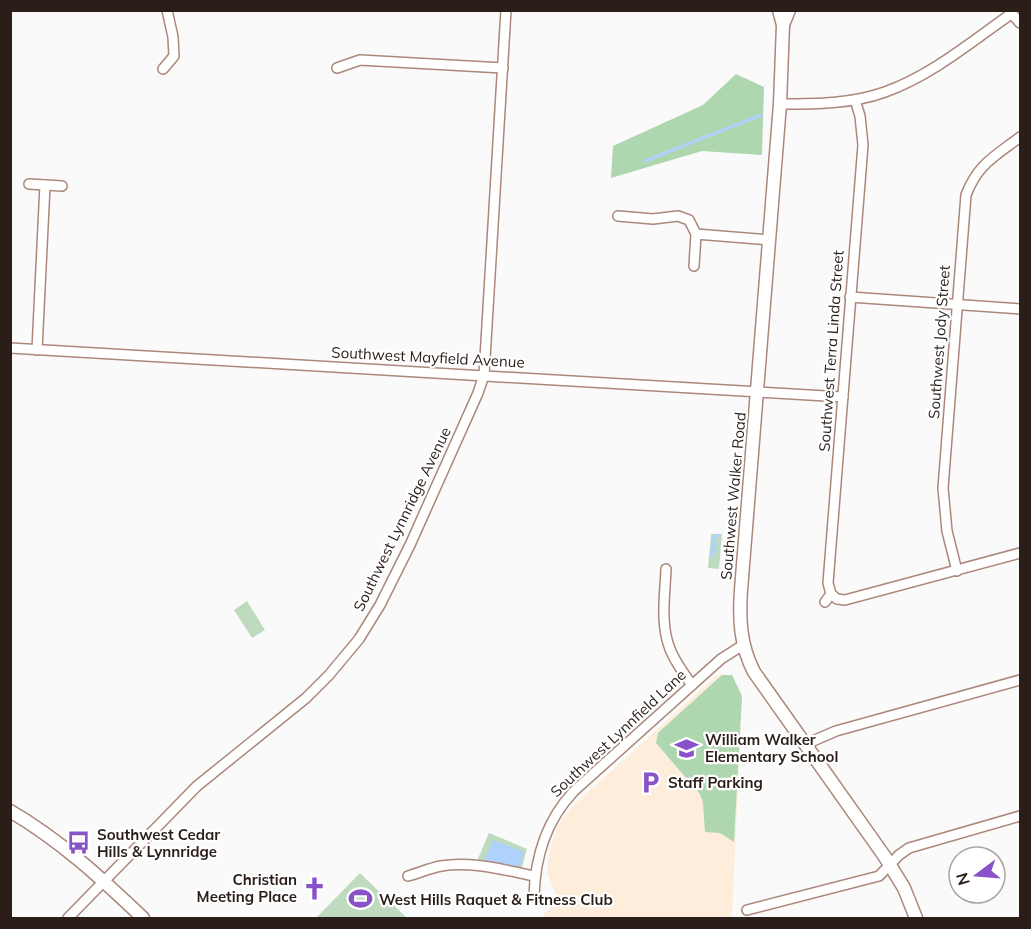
<svg xmlns="http://www.w3.org/2000/svg" width="1031" height="929" font-family="Mulish,sans-serif">
<style>
.education{fill:#fdedda}
.green{fill:#bfdbbf}
.forest{fill:#aed6af}
.water{fill:#aed2fb}
.lines{fill:none;stroke-linecap:round;stroke-linejoin:round}
.stream{stroke:#aed2fb;stroke-width:3}
.minor-casing{stroke:#ab887b;stroke-width:12}
.major-casing{stroke:#ab887b;stroke-width:15}
.minor{stroke:#fff;stroke-width:9}
.major{stroke:#fff;stroke-width:12}
.labels{text-anchor:middle;dominant-baseline:central;stroke-width:4.5;stroke-linejoin:round;paint-order:stroke}
.street-label{font-size:15px;fill:#2b1e19;stroke:#fff}
.poi-label{font-size:15px;font-weight:bold;fill:#2b1e19;stroke:#fff;text-anchor:start}
</style>
<rect width="100%" height="100%" fill="#fafafa"/>
<!-- education -->
<path class="education" d="M724,674L731,678L742,696L732,918H544V914L552,907L556,894L547,872L550,850L558,826L570,809L716,676Z"/>
<!-- green -->
<g class="green">
<path d="M711,534H722L719,569L708,568Z"/>
<path d="M247,601L265,630L252,638L234,610Z"/>
<path d="M489,833L527,849L521,870L477,861Z"/>
<path d="M360,873L366,879L407,918H316Z"/>
</g>
<!-- forest -->
<g class="forest">
<path d="M736,74L764,87L762,155L702,151L611,178L613,146L703,105Z"/>
<path d="M722,675H732L742,696L734,842L720,833L705,832L703,803L700,794L656,743L658,733Z"/>
</g>
<!-- water -->
<path class="water" d="M493,840L524,852L519,869L484,862Z"/>
<g class="lines">
<!-- stream -->
<g class="stream">
<path d="M645,161L761,115"/>
<path d="M711,557L712,552L716,551L712,547L716,544L713,539L718,535"/>
</g>
<defs>
<g id="minor">
<path d="M1009,10L1020,23"/>
<path d="M337,68L360,60L503,68"/>
<path d="M163,69L174,56L173,37L167,10"/>
<path d="M780,104C815,104 852,104 885,92C932,75 971,42 1011,14"/>
<path d="M29,184L62,186"/>
<path d="M618,216L653,219L678,216L689,220L696,234L694,266"/>
<path d="M696,234L769,240"/>
<path d="M850,297L1020,309"/>
<path d="M10,348L843,397"/>
<path d="M37,350L45,185"/>
<path d="M666,569C665,595 660,624 670,649C675,662 684,674 692,685"/>
<path d="M957,571L947,531L943,488L966,195C978,164 994,157 1020,137"/>
<path d="M831,594L837,599L845,600L1020,553"/>
<path d="M825,602L831,594L828,583L863,145L860,116L855,100"/>
<path d="M806,744L836,731L1020,680"/>
<path d="M408,876C419,873 430,868 441,866C472,861 504,870 535,876"/>
<path d="M534,897C535,856 546,821 574,791L721,659L743,645"/>
<path d="M747,910L879,876L899,855L909,848L1020,816"/>
<path d="M68,918L197,786L306,698L329,675L359,639L380,605L410,545L478,393L484,375L506,10"/>
</g>
<g id="major">
<path d="M779,10L783,25L780,104L741,590C739,619 740,645 754,672L885,857L904,888L916,918"/>
<path d="M783,25L789,10"/>
<path d="M10,811C60,840 102,879 143,918"/>
</g>
</defs>
<!-- minor casing -->
<use href="#minor" class="minor-casing"/>
<!-- major casing -->
<use href="#major" class="major-casing"/>
<!-- minor -->
<use href="#minor" class="minor"/>
<!-- major -->
<use href="#major" class="major"/>
</g>
<!-- icons -->
<defs>
<symbol id="school-bare" viewBox="-9 -9 18 18"><path d="M0-5L7-2L0 1L-7-2ZM-4 1L0 2.5L4 1V4Q0 6-4 4Z" fill="#8852c9" stroke="#fff" stroke-width="2.5" paint-order="stroke"/></symbol>
<symbol id="parking-bare" viewBox="-9 -9 18 18"><path d="M-3.5-5.5H1a3.5 3.5 0 0 1 0 7H-1V5.5H-3.5ZM-1-3.4V-.6H.8a1.4 1.4 0 0 0 0-2.8Z" fill="#8852c9" stroke="#fff" stroke-width="2.5" paint-order="stroke"/></symbol>
<symbol id="bus-bare" viewBox="-9 -9 18 18"><path d="M-5-6H5V4H4V6H2V4H-2V6H-4V4H-5ZM-3.5-4V0h7V-4ZM-3.5 1.2v1.5H-2V1.2ZM2 1.2v1.5H3.5V1.2Z" fill="#8852c9" stroke="#fff" stroke-width="2.5" paint-order="stroke"/></symbol>
<symbol id="church-bare" viewBox="-9 -9 18 18"><path d="M-1.2-6h2.4v3.5h3.3v2.4h-3.3V6h-2.4V-.1h-3.3v-2.4h3.3Z" fill="#8852c9" stroke="#fff" stroke-width="2.5" paint-order="stroke"/></symbol>
<symbol id="stadium-bare" viewBox="-9 -9 18 18"><path d="M0-5a6.5 5 0 1 0 0 10a6.5 5 0 1 0 0-10ZM-3.5-1.8h7v3.6h-7Z" fill="#8852c9" stroke="#fff" stroke-width="2.5" paint-order="stroke"/></symbol>
</defs>
<g fill-rule="evenodd">
<use href="#school-bare" x="670" y="732" width="33" height="33"/>
<use href="#parking-bare" x="634" y="766" width="33" height="33"/>
<use href="#bus-bare" x="62" y="826" width="33" height="33"/>
<use href="#church-bare" x="298" y="872" width="33" height="33"/>
<use href="#stadium-bare" x="344" y="882" width="33" height="33"/>
</g>
<g class="labels">
<!-- street labels -->
<g class="street-label">
<text transform="translate(939 342) rotate(-86)">Southwest Jody Street</text>
<text transform="translate(831 351) rotate(-86)">Southwest Terra Linda Street</text>
<text transform="translate(428 357) rotate(3)">Southwest Mayfield Avenue</text>
<text transform="translate(733 496) rotate(-85)">Southwest Walker Road</text>
<text transform="translate(402 519) rotate(-64)">Southwest Lynnridge Avenue</text>
<text transform="translate(618 733) rotate(-43)">Southwest Lynnfield Lane</text>
</g>
<!-- poi labels -->
<g class="poi-label">
<text x="705" y="739">William Walker<tspan x="705" dy="17">Elementary School</tspan></text>
<text x="668" y="782">Staff Parking</text>
<text x="97" y="834">Southwest Cedar<tspan x="97" dy="17">Hills &amp; Lynnridge</tspan></text>
<text x="297" y="879" text-anchor="end">Christian<tspan x="297" dy="17">Meeting Place</tspan></text>
<text x="379" y="899">West Hills Raquet &amp; Fitness Club</text>
</g>
</g>
<!-- border -->
<rect width="1031" height="929" fill="none" stroke="#2b1e19" stroke-width="24"/>
<!-- north arrow -->
<g transform="translate(977 875) rotate(254)"><circle r="28" fill="#ffffff" stroke="#aaa5a3" stroke-width="1.5"/>
<path d="M0-4.5L10 22L0 15L-10 22Z" fill="#8852c9"/>
<text y="-9" font-size="16" font-weight="bold" text-anchor="middle" fill="#2b1e19">N</text>
</g>
</svg>
